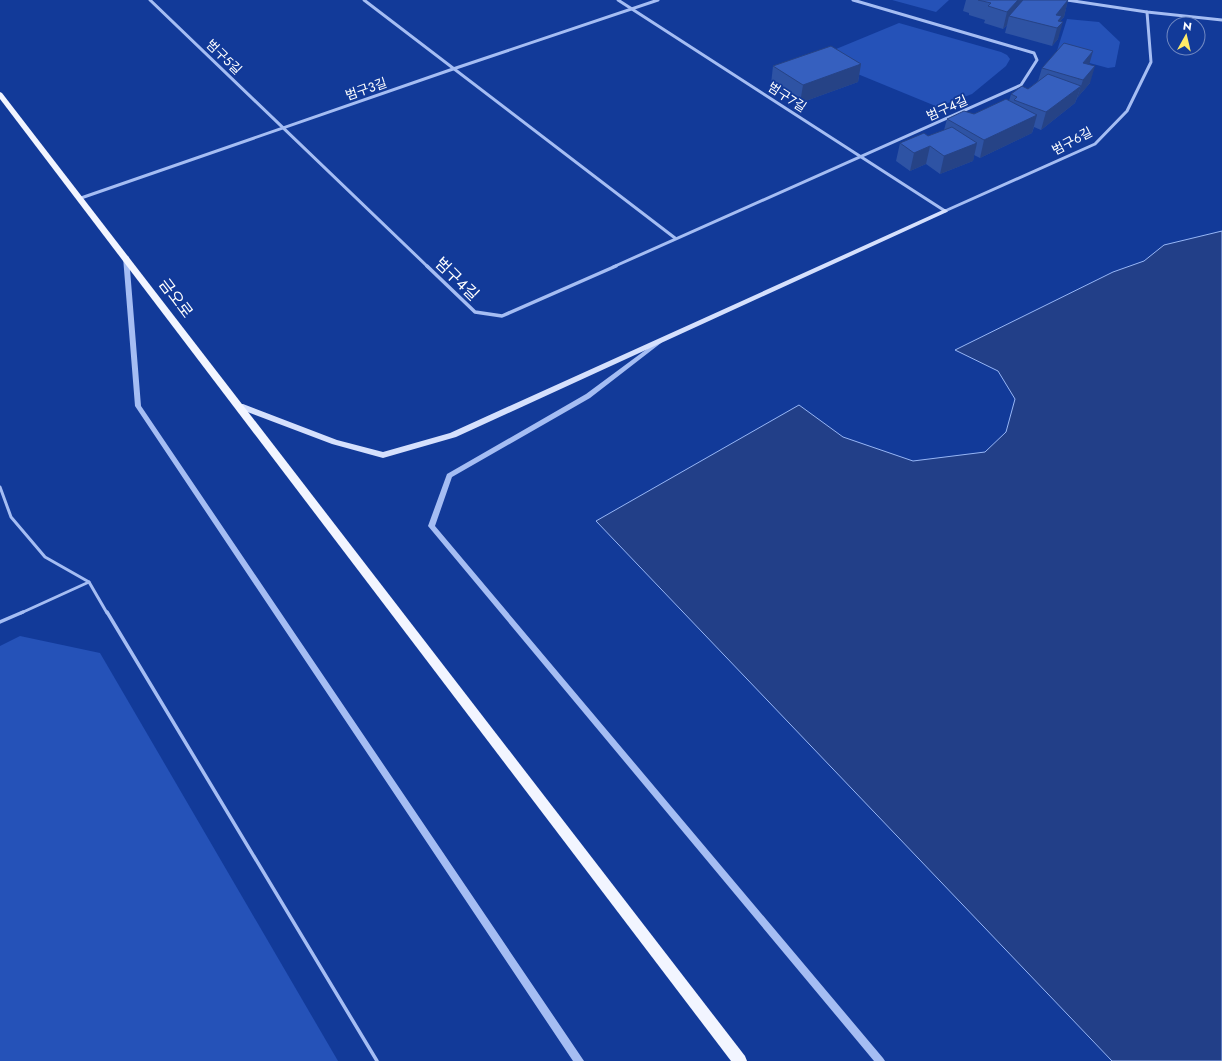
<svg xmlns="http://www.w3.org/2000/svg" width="1222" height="1061" font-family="Jost,'Noto Sans KR',sans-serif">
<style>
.green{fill:#2552b8}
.water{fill:#223f88;stroke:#97b6f6}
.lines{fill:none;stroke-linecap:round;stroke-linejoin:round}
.service-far1{stroke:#a5bdf3;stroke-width:3}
.service{stroke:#a5bdf3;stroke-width:3.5}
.minor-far1{stroke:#a5bdf3;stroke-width:3}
.minor{stroke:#a5bdf3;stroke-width:3.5}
.tertiary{fill:#a5bdf3;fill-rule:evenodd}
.secondary{fill:#d5e0fd;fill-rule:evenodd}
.primary{fill:#f2f5ff;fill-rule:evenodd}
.wall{fill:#2e53a4}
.shaded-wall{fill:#264386}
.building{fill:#3660bf;stroke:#264386}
.labels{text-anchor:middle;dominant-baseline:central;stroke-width:3.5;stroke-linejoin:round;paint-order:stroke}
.far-street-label{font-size:13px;fill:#fff;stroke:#123a99}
.street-label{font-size:16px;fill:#fff;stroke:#123a99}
</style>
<rect width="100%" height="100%" fill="#123a99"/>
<!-- green -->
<g class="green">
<path d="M892,0H949L936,12Z"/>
<path d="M1067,19L1099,22L1120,42L1115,67L1108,68L1056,54Z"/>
<path d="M899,23L1001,52L1007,55L1010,59L1006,66L972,94L938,107L843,68L824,54Z"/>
<path d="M20,636L100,653L338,1061H0V646Z"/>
</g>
<!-- water -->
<path class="water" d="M1222,231V1061H1112L596,521L799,405L843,437L913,461L985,452L1006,432L1015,399L998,371L955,350L1113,272L1144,261L1164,245Z"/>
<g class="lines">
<!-- service-far1 -->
<g class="service-far1">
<path d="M0,487L11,517L45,557L89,582L107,613"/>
<path d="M21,613L89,582"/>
</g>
<!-- service -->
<g class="service">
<path d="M107,612L377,1061"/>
<path d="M0,622L23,612"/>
</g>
<!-- minor-far1 -->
<g class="minor-far1">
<path d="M150,0L428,267"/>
<path d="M364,0L675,238"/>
<path d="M618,0L945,211L1095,144L1127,111L1151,62L1147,12"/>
<path d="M1067,0L1147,12L1222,20"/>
<path d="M81,198L453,69L658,0"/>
<path d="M613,267L1021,85L1037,60L1034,53L853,0"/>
</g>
<!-- minor -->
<path class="minor" d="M427,266L475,312L502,316L616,266"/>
<!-- tertiary -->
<g class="tertiary">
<path d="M126,255L129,257L141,406L584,1061H573L135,406L123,257Z"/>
<path d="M659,340L661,341L662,342L661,343L590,398L452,477L435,526L883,1058L885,1061H874L428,526L447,474L586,394Z"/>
</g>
<!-- secondary -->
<path class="secondary" d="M945,209L948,211L947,212L456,437L383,458L332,444L237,408L236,406L237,404H243L337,440L383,452L450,433Z"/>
<!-- primary -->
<path class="primary" d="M0,92L2,93L745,1056L747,1061H731L0,99Z"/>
</g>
<!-- wall -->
<g class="wall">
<path d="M966,0H1068L1064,17L1061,20L1058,39L1052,46L1005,33L1007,25L1003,29L984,23L985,20L969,15V13L963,11Z"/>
<path d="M861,64L858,82L800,103L771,84L773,66Z"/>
<path d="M1090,64V83L1077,98L1075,103L1041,130L1034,127L1032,133L980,158L974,155L973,161L940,174L926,164L910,171L896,161L900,143L928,136L944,130L947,119L974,114L1009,101L1011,94L1028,89L1038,81L1042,68Z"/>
</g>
<!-- shaded-wall -->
<g class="shaded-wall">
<path d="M1018,0H1026L1009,16L1007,25L1003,29L1007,12Z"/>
<path d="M1068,0L1064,17L1061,20L1059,26L1063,22L1058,39L1052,46L1057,28L1056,15Z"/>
<path d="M1093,51L1088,69L1078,80L1083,63Z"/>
<path d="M861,64L858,82L800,103L803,85Z"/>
<path d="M1095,66L1090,83L1077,98L1083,80Z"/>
<path d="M1081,86L1075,103L1041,130L1046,112Z"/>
<path d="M1037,115L1032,133L980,158L984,140Z"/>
<path d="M977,143L973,161L940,174L944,156Z"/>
<path d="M930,146L926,164L910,171L914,153Z"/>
</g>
<!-- building -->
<g class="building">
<path d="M978,0H1018L1007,12L988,6L991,3Z"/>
<path d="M1023,0H1068L1056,15L1062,16L1058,21L1063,22L1057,28L1009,16Z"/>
<path d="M1064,43L1093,51L1083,63L1095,66L1083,80L1042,68Z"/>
<path d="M831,46L861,64L803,85L773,66Z"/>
<path d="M1048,74L1081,86L1046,112L1014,100L1017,97L1011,94L1022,86L1028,89Z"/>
<path d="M1006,99L1037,115L984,140L947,119L964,111L974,114Z"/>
<path d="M952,127L977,143L944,156L930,146L914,153L900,143L924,133L928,136Z"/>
</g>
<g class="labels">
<!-- far-street labels -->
<g class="far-street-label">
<text transform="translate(224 57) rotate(44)">범구5길</text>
<text transform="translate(366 89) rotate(-19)">범구3길</text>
<text transform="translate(787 97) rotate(33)">범구7길</text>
<text transform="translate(947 108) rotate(-24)">범구4길</text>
<text transform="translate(1072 141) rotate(-28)">범구6길</text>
</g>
<!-- street labels -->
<g class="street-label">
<text transform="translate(457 279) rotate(44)">범구4길</text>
<text transform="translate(176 298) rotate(53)">금오로</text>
</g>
</g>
<!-- north arrow -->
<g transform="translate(1186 36) rotate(8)"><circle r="19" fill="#123a99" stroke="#7189c2"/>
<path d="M0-3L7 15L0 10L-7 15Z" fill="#ffea68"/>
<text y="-6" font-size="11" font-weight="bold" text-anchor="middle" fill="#ffffff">N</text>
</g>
</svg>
